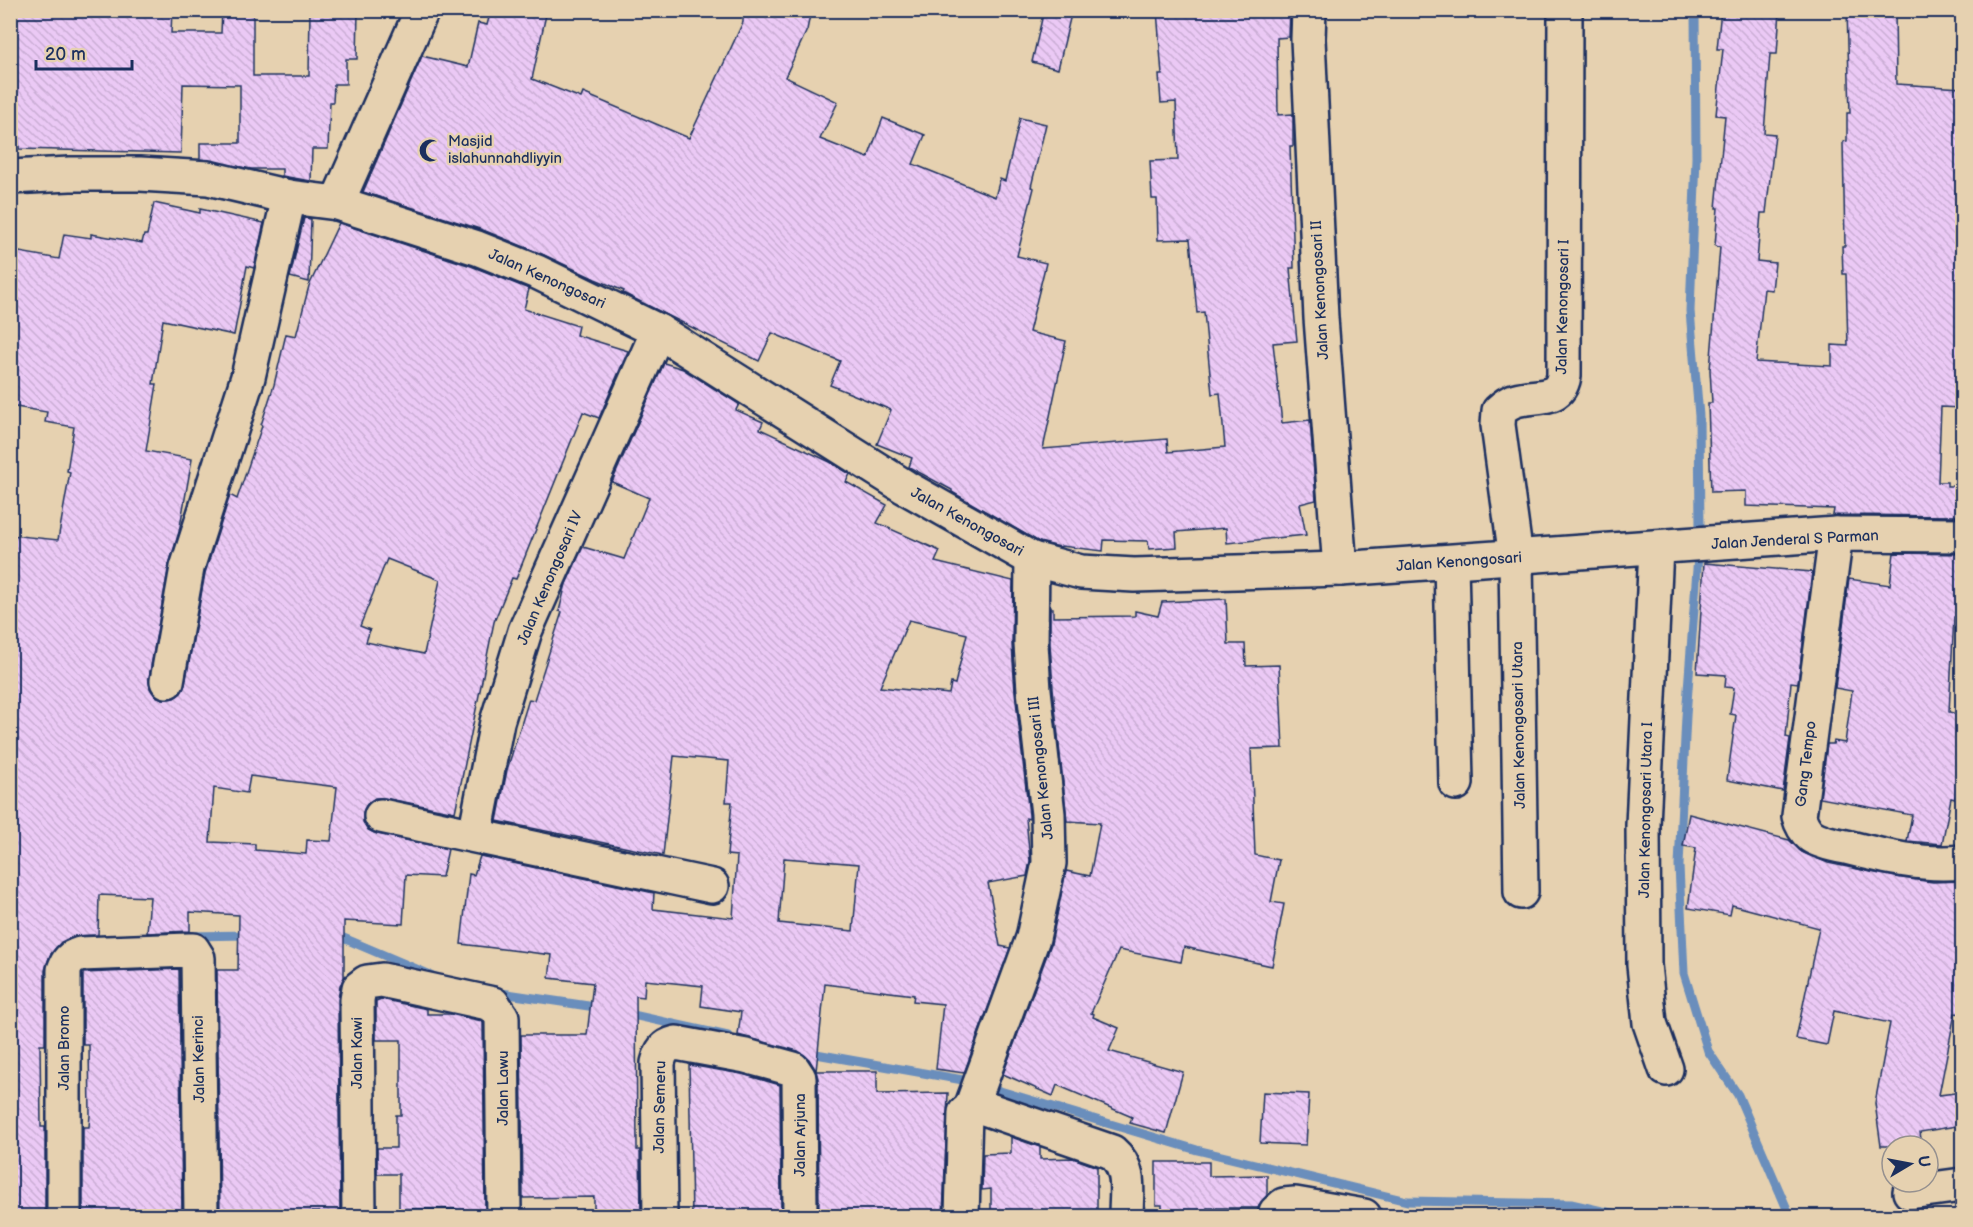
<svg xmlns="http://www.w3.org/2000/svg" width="1973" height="1227" font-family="'Balsamiq Sans',sans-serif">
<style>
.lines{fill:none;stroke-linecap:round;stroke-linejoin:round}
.stream{stroke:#6b8ebc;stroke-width:9}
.building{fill:url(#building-back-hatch);stroke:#1b2f5e;stroke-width:1.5;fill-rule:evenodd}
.street-casing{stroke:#1b2f5e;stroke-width:38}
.secondary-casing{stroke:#1b2f5e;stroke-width:38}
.street{stroke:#e6d1b0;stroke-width:33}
.secondary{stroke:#e6d1b0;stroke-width:33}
.labels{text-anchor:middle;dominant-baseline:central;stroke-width:5;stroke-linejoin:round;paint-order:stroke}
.poi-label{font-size:15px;fill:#1b2f5e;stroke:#e6d1b0;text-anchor:start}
.street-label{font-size:15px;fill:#1b2f5e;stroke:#e6d1b0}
</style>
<defs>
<pattern id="building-back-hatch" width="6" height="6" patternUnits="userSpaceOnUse" patternTransform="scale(1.5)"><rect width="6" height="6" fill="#ebc9f5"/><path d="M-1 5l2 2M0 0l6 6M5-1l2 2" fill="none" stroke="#c9add4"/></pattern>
</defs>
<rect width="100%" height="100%" fill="#e6d1b0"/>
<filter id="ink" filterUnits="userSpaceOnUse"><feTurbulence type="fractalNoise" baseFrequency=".0167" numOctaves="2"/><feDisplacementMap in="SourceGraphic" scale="12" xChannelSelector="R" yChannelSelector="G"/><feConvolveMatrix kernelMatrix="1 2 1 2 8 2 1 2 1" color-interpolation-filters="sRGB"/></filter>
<g filter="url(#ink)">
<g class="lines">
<!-- stream -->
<g class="stream">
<path d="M1695,10L1696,158L1690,311L1699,416L1700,529L1686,716L1679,866L1684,973L1708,1051L1738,1095L1790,1216"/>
<path d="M334,934L435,977"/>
<path d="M190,936L249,935"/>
<path d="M494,992L602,1008"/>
<path d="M624,1013L728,1036"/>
<path d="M771,1046L963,1080L1197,1150L1407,1201L1571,1204L1624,1216"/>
</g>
</g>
<!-- building -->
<g class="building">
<path d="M15,10H172L171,33H221L222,10H253V76H309L310,10H358L357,59H346V84H334L333,102H330L328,149H312L311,181L282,176V169H251L200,159V143H240V85L183,84L181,153L19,149Z"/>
<path d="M491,10H547L532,79L581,98L583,93L689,138L743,22V10H811L807,30L785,77L838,102L820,139L868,158L883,118L925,135L913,164L995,197L1000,179L1005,181L1020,118L1046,124L1031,187L1034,188L1017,256L1046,263L1029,332L1066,341L1043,449L1167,439L1168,452L1225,447L1220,393L1212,394L1204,312L1197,313L1190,239L1158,240L1157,199H1152L1150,161L1178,160L1176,102L1161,103L1159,75H1162L1157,10H1290L1289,37L1277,38L1278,115L1293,114V146H1290L1294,268H1290L1297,341L1273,343L1282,423L1310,420L1316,500L1300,504L1306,535L1227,543L1226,528L1176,532L1177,547L1149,549L1148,541L1104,540L1103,551L1061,546L1060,547L1039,542L952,492V490L909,467L912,458L877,444L891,410L830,385L840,361L772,333L759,361L623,293L624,291L595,279L544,255L483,230L363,192L422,56L468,67L478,23L487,25Z"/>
<path d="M1044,10H1072L1058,69L1032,62Z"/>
<path d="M1721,10H1780L1777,54H1770L1764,133L1775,134L1766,213H1761L1757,261L1775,263L1772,290L1764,289L1756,362L1832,366V345L1848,346L1846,274H1843L1842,246H1845L1843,142L1847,141V113H1850L1847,10H1895L1896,84L1962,88L1959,132H1962V408L1941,407L1938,482H1947V486H1962V516L1833,515L1834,509L1746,506V491L1711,492L1708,403H1712L1710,370L1720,247L1715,246L1718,208H1716L1725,116L1716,115L1723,49H1717Z"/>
<path d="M154,203L200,213V209L264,223L254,268L247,266L234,335L163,320L153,384H157L146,451L192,459L179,532L169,565L149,678L150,688L155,696L163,699L174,698L181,693L185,685L205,573L230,495L237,499L262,426L261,425L274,385L286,334L296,336L309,286L339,223L471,266L529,289L524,309L578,326L576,335L628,351L599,418L583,412L516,579L512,578L494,622L455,812L384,798H375L368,803L363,812V822L368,830L377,834L448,849L442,877L406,875L403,924L344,921V979L340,985L338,1000L340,1212H285V1216H220L217,970H238L239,915L190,912V931L147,933L150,897L99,895L98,935L74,936L61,942L50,955L45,970V1045H40L41,1127H45V1216H10V535L58,540L70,472L67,471L74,427L45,422L47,412L10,406V270L14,251L59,259L64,234L91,238V234L142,243L144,235H147ZM387,559L440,580L424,654L366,642L370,630L360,626ZM250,776L337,787L331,841L307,840L306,854L255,850V844L210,842L214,788L247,793Z"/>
<path d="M304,218L311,219L309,282L290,277Z"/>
<path d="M664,363L683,369L739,404L736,410L763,422L760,429L830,462L850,474L846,482L887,505L877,523L940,551L935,562L1013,581L1012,645L1015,692L1029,815V819L1026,818L1030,861L1027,876L988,883L1000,946L1010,948L964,1073L936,1069L943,1004L913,1001L914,995L825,984L816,1071L809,1059L798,1051L738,1035L741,1012L701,1006L703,986L645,980L644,997L636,996L637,1150H640L641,1216H594V1197L523,1198L521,1035H587L593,983L549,978L552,955L461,944L469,874L474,875L480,856L654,893L653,909L733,918L737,856L727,855L732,802H726L729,761L674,756L663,855L497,821L507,770L529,699L534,700L562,612L559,611L566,584L583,547L624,559L649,498L612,482ZM909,620L967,634L955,684L951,683L949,694L880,687ZM784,858L859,864L853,931L779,923Z"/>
<path d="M1894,553L1962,554V617H1954L1949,712L1962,715V735L1958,758L1962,760L1955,799L1951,798L1942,844L1907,841L1912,815L1820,798L1827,744H1833L1834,741L1845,743L1852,691L1835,688L1849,579L1890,585Z"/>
<path d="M1704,563L1812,572L1798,683L1791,682L1786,737L1790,738L1783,791L1727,780L1736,715L1730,714L1734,688L1725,687L1726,675L1697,673Z"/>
<path d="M1226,599L1228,644H1245L1246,666L1279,665L1283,748L1251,749L1255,855L1279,860L1271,902L1284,904L1272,966L1184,947L1181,962L1119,950L1091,1013L1094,1014L1093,1017L1119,1028L1109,1051L1183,1072L1166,1133L1130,1123L1132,1117L1057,1085L1053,1096L1003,1074L1051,944L1066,871L1090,876L1100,823L1067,821L1053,688L1050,644V608H1053V617L1135,616V611L1158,616L1162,602Z"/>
<path d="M1689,814L1789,840L1802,852L1828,863L1902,878L1933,882L1962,881V1014L1955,1013L1939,1095L1962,1092V1125L1920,1132L1922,1146H1881L1875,1103L1890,1023L1834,1011L1827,1045L1796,1039L1819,928L1732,905L1730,915L1688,908L1696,848L1683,846Z"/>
<path d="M179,969L182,1216H83V1127H89L90,1115L89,1045H83V973Z"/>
<path d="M381,999L427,1009V1014H450L482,1021L483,1023L485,1216H456V1209H399V1174H377V1148H396V1115H401V1040H376V1001Z"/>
<path d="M689,1065L742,1074L780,1085L781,1216H692Z"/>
<path d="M816,1071H877V1094L948,1093L943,1216H819L818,1078Z"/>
<path d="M1263,1092L1309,1094L1306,1145L1260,1143Z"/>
<path d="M1011,1137L1040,1147V1159L1073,1158L1097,1167V1216H1054V1212L991,1213V1189L982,1190L983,1154L1011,1153Z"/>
<path d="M1156,1162H1209V1176L1267,1175V1195L1258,1208H1207L1208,1216H1162V1205H1156Z"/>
</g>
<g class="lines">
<defs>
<g id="street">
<path d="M1309,10L1308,39L1321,318L1340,569"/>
<path d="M1836,534L1799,816C1801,824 1804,830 1811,836C1820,842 1835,845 1846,847C1885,857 1923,866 1962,862"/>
<path d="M1656,548L1643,825L1644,965L1650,1023L1666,1069"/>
<path d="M1451,562L1456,783"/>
<path d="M167,681L187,568L248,377L289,197"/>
<path d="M381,816L712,886"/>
<path d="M475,835L497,722L525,631L658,331"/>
<path d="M1521,892L1516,558L1498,425L1499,411C1504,406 1509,402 1516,400C1536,394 1559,403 1564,376L1565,10"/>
<path d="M971,1108L1033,938L1049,863L1048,814L1034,690L1031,644L1032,559"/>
<path d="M1910,1192L1962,1185"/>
<path d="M64,1216V970C67,961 70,957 80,954L189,950H193L198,958L201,1216"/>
<path d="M359,1216L357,1000L359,988L367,982L382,980L493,1004L502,1017L504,1216"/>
<path d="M660,1216L658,1063C661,1051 664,1046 676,1043L746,1056L793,1069L799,1078L800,1216"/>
<path d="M962,1216L965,1113L971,1108L981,1107L1112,1152C1132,1169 1126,1192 1126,1216"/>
<path d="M1276,1216V1212L1284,1205L1295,1204L1364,1216"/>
</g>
<g id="secondary">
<path d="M10,177L70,174H140L208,178L289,197L337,203L477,248L537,272L658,331L905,487L1032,559L1081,572L1134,575L1340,569L1836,534L1962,535"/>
<path d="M337,203L422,10"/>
</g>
</defs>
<!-- street casing -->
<use href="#street" class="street-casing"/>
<!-- secondary casing -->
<use href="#secondary" class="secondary-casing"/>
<!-- street -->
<use href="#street" class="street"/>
<!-- secondary -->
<use href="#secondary" class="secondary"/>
</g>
</g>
<!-- icons -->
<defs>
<symbol id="mosque-bare" viewBox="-9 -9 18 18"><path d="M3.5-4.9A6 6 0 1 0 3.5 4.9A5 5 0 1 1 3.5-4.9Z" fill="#1b2f5e" stroke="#e6d1b0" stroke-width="2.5" paint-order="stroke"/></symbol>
</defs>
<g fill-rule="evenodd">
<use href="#mosque-bare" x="414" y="134" width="33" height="33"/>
</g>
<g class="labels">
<!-- poi labels -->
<g class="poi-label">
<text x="448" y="141">Masjid<tspan x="448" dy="17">islahunnahdliyyin</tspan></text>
</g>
<!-- street labels -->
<g class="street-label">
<text transform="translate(547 279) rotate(24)">Jalan Kenongosari</text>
<text transform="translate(1320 290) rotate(-93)">Jalan Kenongosari II</text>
<text transform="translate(1563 307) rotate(-89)">Jalan Kenongosari I</text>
<text transform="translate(967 522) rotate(29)">Jalan Kenongosari</text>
<text transform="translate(1795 540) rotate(-3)">Jalan Jenderal S Parman</text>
<text transform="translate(1459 562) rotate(-4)">Jalan Kenongosari</text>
<text transform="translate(550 578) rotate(-67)">Jalan Kenongosari IV</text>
<text transform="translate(1519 725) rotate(-91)">Jalan Kenongosari Utara</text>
<text transform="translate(1806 764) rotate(-83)">Gang Tempo</text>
<text transform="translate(1041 768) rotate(-96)">Jalan Kenongosari III</text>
<text transform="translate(1646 810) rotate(-89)">Jalan Kenongosari Utara I</text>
<text transform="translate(64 1048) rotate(-90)">Jalan Bromo</text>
<text transform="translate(357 1053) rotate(-90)">Jalan Kawi</text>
<text transform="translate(199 1059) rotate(-91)">Jalan Kerinci</text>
<text transform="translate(503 1088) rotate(-90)">Jalan Lawu</text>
<text transform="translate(660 1107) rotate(-89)">Jalan Semeru</text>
<text transform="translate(800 1135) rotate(-90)">Jalan Arjuna</text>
</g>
</g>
<!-- margin -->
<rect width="1973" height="1227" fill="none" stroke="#e6d1b0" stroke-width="36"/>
<rect x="18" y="18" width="1937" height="1191" fill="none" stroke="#1b2f5e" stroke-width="2" filter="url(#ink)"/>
<!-- north arrow -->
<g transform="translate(1910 1164) rotate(80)"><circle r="28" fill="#e6d1b0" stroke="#95908f" stroke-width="1.5"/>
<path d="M0-4.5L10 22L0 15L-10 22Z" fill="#1b2f5e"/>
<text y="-9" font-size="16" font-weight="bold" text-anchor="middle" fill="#1b2f5e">U</text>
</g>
<!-- scale -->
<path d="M36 60v9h96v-9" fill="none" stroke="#1b2f5e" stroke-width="3"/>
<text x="45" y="60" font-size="18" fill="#1b2f5e" stroke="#e6d1b0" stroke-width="4.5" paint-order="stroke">20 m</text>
</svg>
